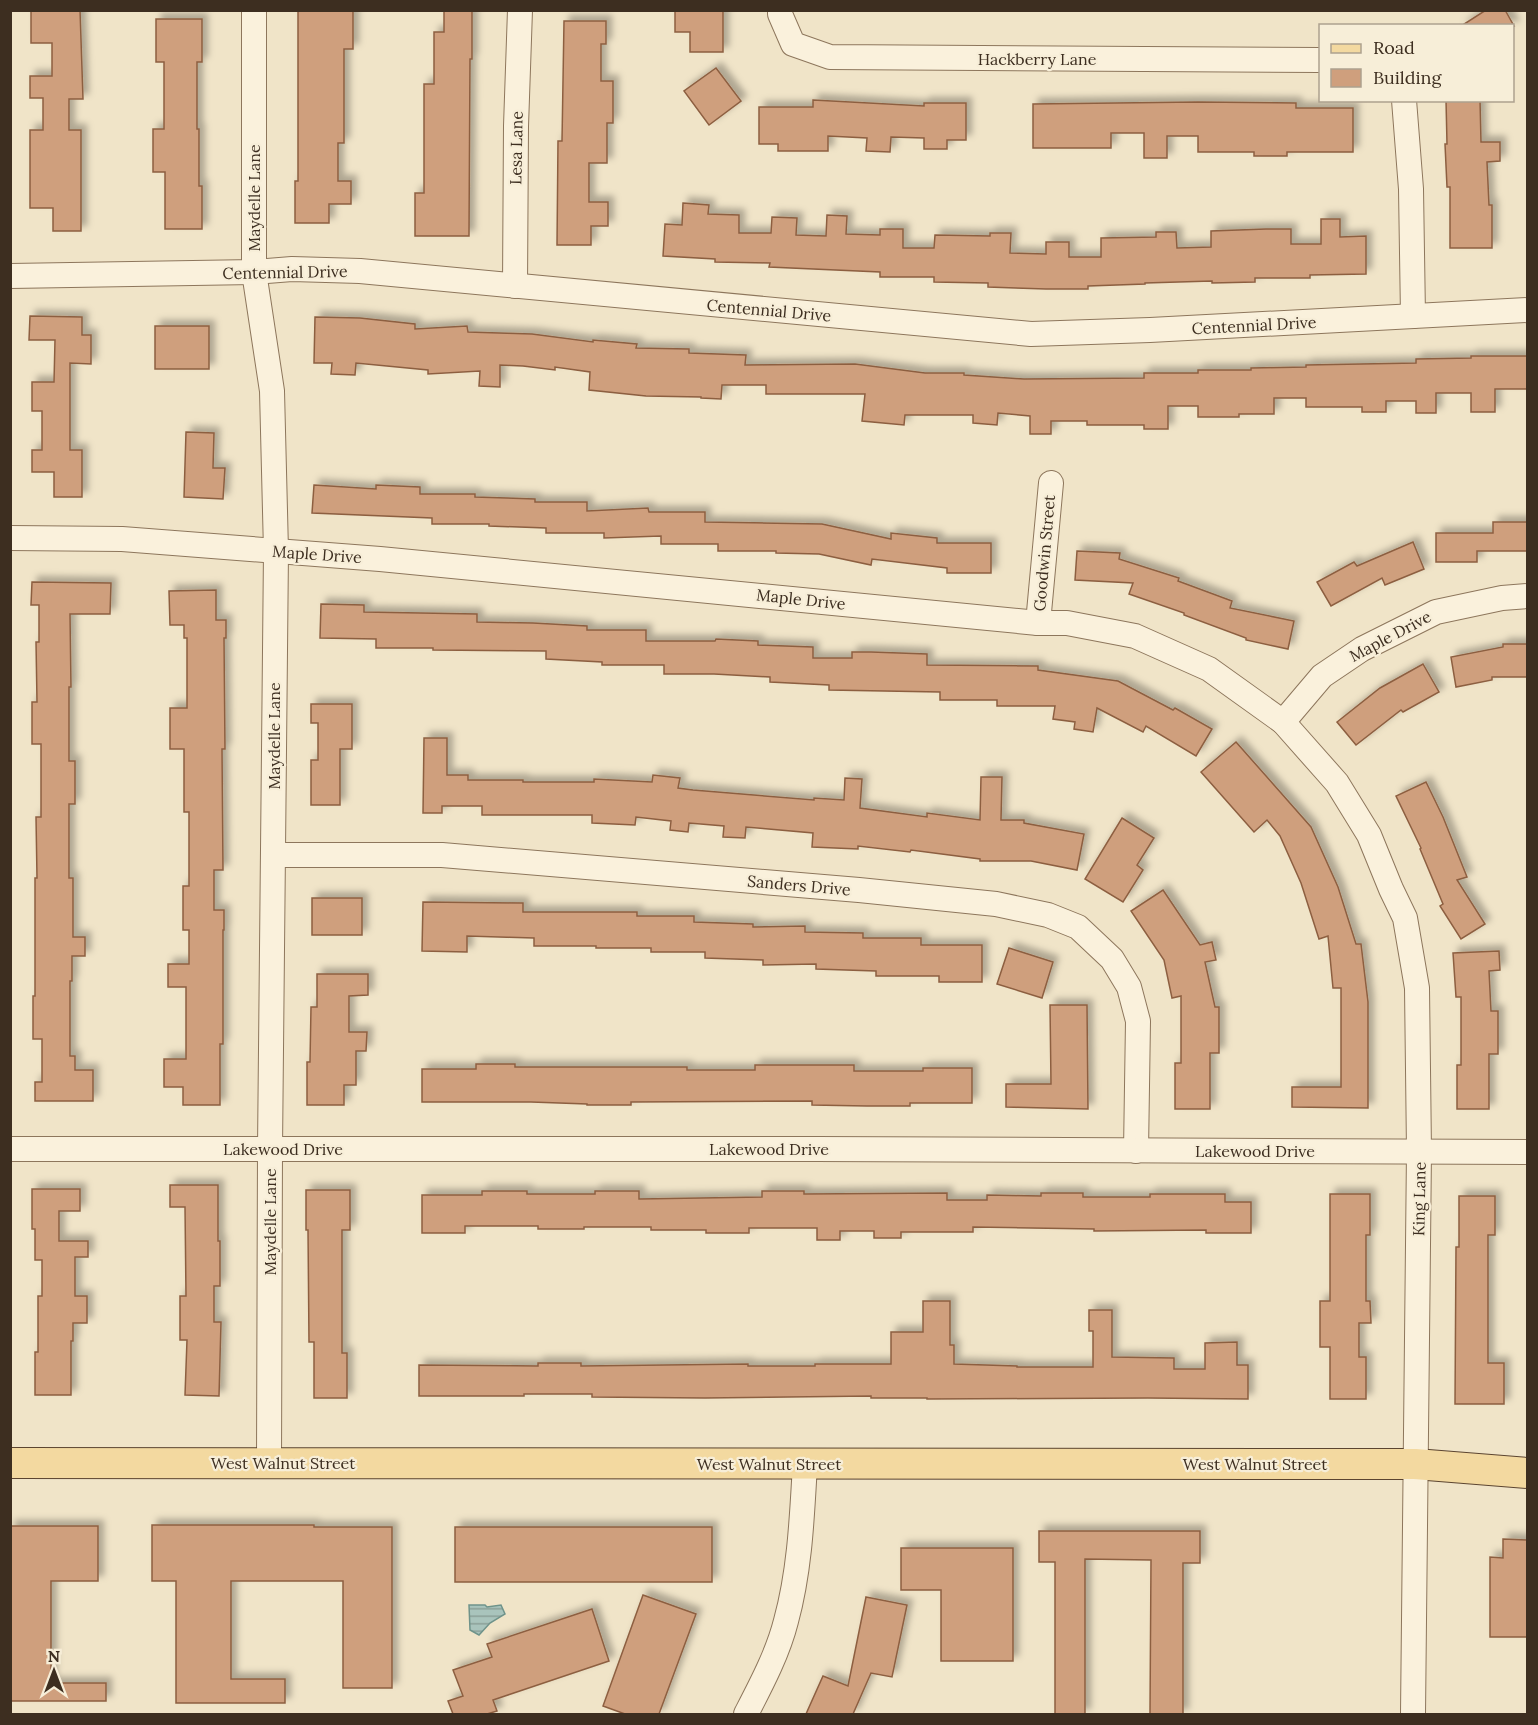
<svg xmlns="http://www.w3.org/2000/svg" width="1538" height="1725" font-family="Lora,serif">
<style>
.water{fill:url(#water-rules);stroke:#6f938a;stroke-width:1.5}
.building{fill:#cf9f7d;stroke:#8d5f41;stroke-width:1.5;filter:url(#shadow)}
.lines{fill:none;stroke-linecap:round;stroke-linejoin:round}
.minor-casing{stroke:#8d765c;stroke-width:26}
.major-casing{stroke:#5b4430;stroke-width:32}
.minor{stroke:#faf1dc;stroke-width:24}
.major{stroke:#f3d9a0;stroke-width:30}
.labels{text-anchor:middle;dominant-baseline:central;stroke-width:4.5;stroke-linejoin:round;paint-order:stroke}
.street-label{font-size:16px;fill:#3d2e20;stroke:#f7eed8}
</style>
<defs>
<pattern id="water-rules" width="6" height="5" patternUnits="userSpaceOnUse" patternTransform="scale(1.5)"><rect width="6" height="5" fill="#a9c4bc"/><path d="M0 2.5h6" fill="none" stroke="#8ba098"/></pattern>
<filter id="shadow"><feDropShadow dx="5.5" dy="-5.5" stdDeviation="3" flood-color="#0004"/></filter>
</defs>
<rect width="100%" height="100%" fill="#f0e4c8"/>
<!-- water -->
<path class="water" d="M469,1605H485L487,1607L501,1605L505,1614L490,1623L479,1635L470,1630Z"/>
<!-- building -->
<g class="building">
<path d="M31,10H80L83,99H69V130H81V231H53V208H30V130H43V98H30V76H52V43H31Z"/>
<path d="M298,10H353V49H344V143H338V181H351V204H329V223H295V181H298Z"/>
<path d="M444,10H472V59H470L469,236H415V193H424V84H434V32H444Z"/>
<path d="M675,10H723V52H690V32H675Z"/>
<path d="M1486,10H1505L1514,26H1461Z"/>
<path d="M156,19H202V62H197V129H199V186H202V229H165V172H153V129H164V62H156Z"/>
<path d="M564,21H606V44H601V81H613V123H607V163H589V202H608V226H591V245H557L558,141H562Z"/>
<path d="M716,68L741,101L709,125L684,91Z"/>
<path d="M813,100L924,106V103H966V140H947V149H924V138L891,137L890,152L866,151L867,138L828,136V151H778V144H759V107H813Z"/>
<path d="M1446,100H1480L1481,142H1500V161L1487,162L1489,205H1492V248H1450V187H1447L1445,144H1447Z"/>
<path d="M1198,102L1296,103V108H1353V152H1287V156H1254V152H1198V136H1167V158H1144V133H1111V148H1033V104Z"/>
<path d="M683,203L709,205L708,214L739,215V233H771L772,217L797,218L796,235L826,236L827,215L847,216L846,234L880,235V229H903V248H934L935,235L990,236V233H1011L1010,253L1046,254V242H1069V257H1101V238L1156,237V232H1176L1177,248L1211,247V231L1266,229H1291V244H1321V219H1340V237L1366,236V274L1310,275V278H1255V282L1212,283V281L1145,283V284L1088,286V289H1046L988,287V283L934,282V277H880V272L769,267L770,263L715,262V259L663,256L665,224L682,225Z"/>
<path d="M30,316L82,317V335H91V364L70,363V450H82V497H54V472H32V450H42V411H32V382H54L55,340H29Z"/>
<path d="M315,317L360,318L415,324V329L467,326L468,332L532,334L593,342V340L637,344L636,348L689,349V353L746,355L745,365L855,364L925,373H964V375L1024,379L1144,378V373H1198V370H1251V368L1306,367V365L1416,363V359L1471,358V356H1527V389H1495V412H1471V393H1436V413H1416V401H1386V412H1362V407H1306V398H1274V414H1239V417H1198V406H1168V429H1144V425H1087V421H1051V434H1030V416L998,413L997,425L973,423V415H905L904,425L862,421L865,394H766V385H722L721,399L701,398V397L646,396L589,390L590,372L555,367V370L523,366L500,365V387L479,386L480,371L428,374V370L356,363L355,375L331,374L332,363H314Z"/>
<rect x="155" y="326" width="54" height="43"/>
<path d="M186,432L214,433L213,468H225L223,499L184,497Z"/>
<path d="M314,485L376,489V485L420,487V494H475V497L535,499V502H587V511L648,508L649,512H705V522L822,524L891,539V533L937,538V543H991V573H947V568L872,559L871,565L819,554L776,553V551H718V544H661V536L604,538V533H546V528L489,526V524H432V518L312,513Z"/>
<path d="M1493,522H1527V551H1477V562H1436V533H1493Z"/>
<path d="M1413,542L1424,569L1385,585L1382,578L1331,606L1317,582L1354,562L1357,566Z"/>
<path d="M1077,551L1120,553L1119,559L1179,578L1178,581L1232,601L1230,608L1294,621L1288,649L1246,640V638L1184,615V613L1129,594L1133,583L1075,580Z"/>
<path d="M32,582L111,583L110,614H70L71,687H69V761H75V804H69V878H73V937H85V956H72V981H70V1056H75V1070H93V1101H35V1082H42V1039H33V996H35V878H37L36,817H41V744H32V702H37L36,642H39V605H31Z"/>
<path d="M216,590V620H226V638H224L225,749H222L223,870H214V910H224V930H223V1044H220V1105H183V1087H164V1059H186V987H168V964H189V930H183V886H189V812H184V749H170V708H187V638H184V625H170L169,591Z"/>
<path d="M321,604L364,605V612L477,614V622L533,623L587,626V630H646V641H715L716,639L758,641V645L813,647V658H852V652H871L927,654V665L1038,666V670L1118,681L1173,710L1175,708L1212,729L1196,756L1146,726L1143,732L1097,708L1093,732L1074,729L1075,722L1053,719L1055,706H997V700H940V692L829,690V685L770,682V677L714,674H664V665H602V662L546,659V651L433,650V648H376V639L320,638Z"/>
<path d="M1503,644H1527V677H1492V680L1456,687L1451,657L1503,647Z"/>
<path d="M1423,664L1439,692L1403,712L1401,710L1356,745L1337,722L1380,688Z"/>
<path d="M311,704H352V749H340V805H311V760H318V723H311Z"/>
<path d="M424,738H447V775H468V780H523V782H594V779L652,782L653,775L680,778L678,788L693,790L814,800V798L844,800L845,778L862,779L860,808L927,817V813L980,820L981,777H1002L1001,820H1024V823L1084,834L1077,870L1031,861H980V859L911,850L910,852L858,846V849L812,847L813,833L746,827L745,838L723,837L724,826L689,823L688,832L670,830L671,821L636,817L635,825L592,823V815H482V806H442V813H423Z"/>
<path d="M1236,742L1311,827L1338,887L1356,944H1361L1368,1002V1108L1292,1107V1087H1341V988H1333L1328,936L1319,939L1301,883L1280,836L1267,820L1254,832L1201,772Z"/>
<path d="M1426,782L1443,817L1467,877L1457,880L1485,924L1461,939L1440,906L1443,904L1420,849L1421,848L1396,796Z"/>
<path d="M1122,818L1154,838L1137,865L1143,870L1123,902L1085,879Z"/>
<path d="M1163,890L1200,945L1212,942L1216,960L1205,962L1215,1007H1219V1053H1210V1109H1175V1063H1181V996L1172,998L1164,960L1131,911Z"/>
<rect x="312" y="898" width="50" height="37"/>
<path d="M423,902L523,903V912H637V916H694V922L753,924V927L805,926V932L863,933V938H921V945H982V982H939V976H876V971L816,969V964L763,965V960L705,958V952H651V948H596V946H534V938L467,936V952L422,951Z"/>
<path d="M1009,948L1053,962L1042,998L997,984Z"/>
<path d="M1499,951L1500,970L1489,971L1491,1011H1498V1054H1489V1109H1457V1065H1461V997H1456L1453,953Z"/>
<path d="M317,974H368V995L349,996V1032H367L366,1051H356V1085H344V1105H307V1062H310L311,1007H317Z"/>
<path d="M1050,1005H1087L1088,1109L1006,1107V1084H1051Z"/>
<path d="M476,1064H515V1067H687V1070H755V1065H854V1071H923V1068H972V1103H910V1106H867L812,1105V1101L631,1102V1105H587V1104L531,1102H422V1069H476Z"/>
<path d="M170,1185H218V1241H220V1286H214V1322H221L219,1396L185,1395L187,1340H180V1296H186L185,1207H170Z"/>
<path d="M32,1189H80V1211H59V1241H88V1257H75V1296H87V1323H73V1341H71V1395H35V1352H38V1296H42V1260H35V1229H32Z"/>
<path d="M306,1190H350V1230H342V1353H347V1398H314V1342H309L308,1230H306Z"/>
<path d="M482,1191H527V1194H595V1191H639V1199L762,1197V1191H804V1194L947,1193V1200H987V1195L1041,1196V1193H1083V1197H1150V1194H1225V1202H1251V1233H1206V1230L1094,1231V1229L973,1227V1232H901V1238H874V1231H840V1240H817V1228H749V1233H706V1230H651V1227H584V1229H538V1226H465V1233H422V1195H482Z"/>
<path d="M1330,1194H1370V1235H1366V1301H1370L1371,1323H1359V1357H1366V1399H1330V1347H1320V1301H1330Z"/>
<path d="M1459,1196H1495V1235H1488V1363H1504V1404H1455L1456,1247H1459Z"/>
<path d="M923,1301H950V1345H954V1364L1017,1366V1367H1093V1331H1089V1310H1112V1357L1174,1358V1369H1205V1343L1237,1342V1365H1248V1399L1148,1398L927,1399V1398H871V1396L705,1398L592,1397V1394H524V1396H419V1365L538,1366V1363H581V1366L748,1364V1366H815V1364H891V1332H923Z"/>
<path d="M152,1525H314V1527H392V1688H343V1581H231V1679H285V1703H176V1581H152Z"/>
<path d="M10,1526H98V1581H51V1683H106V1701H10Z"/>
<rect x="455" y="1527" width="257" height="55"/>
<path d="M1039,1531H1200V1563H1183V1714H1150L1151,1560L1085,1559V1714H1055V1562H1039Z"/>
<path d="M1503,1539L1527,1540V1637H1490V1557L1503,1558Z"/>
<path d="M901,1548H1013V1661H941V1590H901Z"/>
<path d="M643,1595L696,1614L659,1714H625L603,1706Z"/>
<path d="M866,1597L907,1605L892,1677L871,1673L853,1714H806L823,1676L848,1686Z"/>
<path d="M592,1609L609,1661L493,1700L497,1711L487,1714H453L448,1701L463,1696L453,1670L492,1657L487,1644Z"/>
</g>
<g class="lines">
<defs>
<g id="minor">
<path d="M254,10V272L272,391L276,551L270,1149L269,1463"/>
<path d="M780,10V14L793,44L830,57L1320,60"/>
<path d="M1404,100L1411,189L1413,316"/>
<path d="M10,276L254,272L292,269L360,271L1031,334L1150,330L1528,310"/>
<path d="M515,286L516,126L520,10"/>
<path d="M10,538L122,539L380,559L1038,623H1067L1135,636L1209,669L1283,722L1337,783L1369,835L1391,889L1405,918L1417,988L1419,1151L1413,1714"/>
<path d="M1038,623L1051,483"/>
<path d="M1283,722L1322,676L1362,649L1436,612L1502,598L1528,596"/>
<path d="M273,855H442L859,890L996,904L1048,915L1078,927L1112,959L1129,987L1138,1021L1136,1151"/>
<path d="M10,1149H816L1528,1152"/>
<path d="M746,1714C761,1685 778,1653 786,1621C800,1570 802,1516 805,1464"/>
</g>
<path id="major" d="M10,1463L1415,1464L1528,1473"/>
</defs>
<!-- minor casing -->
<use href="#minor" class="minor-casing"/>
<!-- major casing -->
<use href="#major" class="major-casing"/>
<!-- minor -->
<use href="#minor" class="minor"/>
<!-- major -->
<use href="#major" class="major"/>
</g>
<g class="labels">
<!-- street labels -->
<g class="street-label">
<text x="1037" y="59">Hackberry Lane</text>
<text transform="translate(516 148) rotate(-89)">Lesa Lane</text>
<text transform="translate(254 198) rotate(-90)">Maydelle Lane</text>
<text transform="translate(285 272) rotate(-1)">Centennial Drive</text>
<text transform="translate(769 310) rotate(5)">Centennial Drive</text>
<text transform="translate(1254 325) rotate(-3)">Centennial Drive</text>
<text transform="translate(1044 553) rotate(-85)">Goodwin Street</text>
<text transform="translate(317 554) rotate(4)">Maple Drive</text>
<text transform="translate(801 599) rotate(6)">Maple Drive</text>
<text transform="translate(1390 636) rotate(-28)">Maple Drive</text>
<text transform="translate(274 736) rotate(-90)">Maydelle Lane</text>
<text transform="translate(799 885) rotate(5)">Sanders Drive</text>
<text x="283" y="1149">Lakewood Drive</text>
<text x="769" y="1149">Lakewood Drive</text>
<text x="1255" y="1151">Lakewood Drive</text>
<text transform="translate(1419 1199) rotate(-89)">King Lane</text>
<text transform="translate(270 1222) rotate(-90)">Maydelle Lane</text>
<text x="283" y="1463">West Walnut Street</text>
<text x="769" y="1464">West Walnut Street</text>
<text x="1255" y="1464">West Walnut Street</text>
</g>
</g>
<!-- border -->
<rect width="1538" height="1725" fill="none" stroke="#3d2e20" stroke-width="24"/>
<!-- legend -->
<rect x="1319" y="24" width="195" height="78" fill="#f7eed8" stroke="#ada18e" stroke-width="1.5"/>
<rect x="1331" y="44" width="30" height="9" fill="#f3d9a0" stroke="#ada18e" stroke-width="1.5"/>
<text x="1373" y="54" font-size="18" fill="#3d2e20">Road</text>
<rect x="1331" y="69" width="30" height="18" fill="#cf9f7d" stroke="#ada18e" stroke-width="1.5"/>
<text x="1373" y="84" font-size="18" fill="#3d2e20">Building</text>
<!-- north arrow -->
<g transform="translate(54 1671)" stroke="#f7eed8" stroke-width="4.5" paint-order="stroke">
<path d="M0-4.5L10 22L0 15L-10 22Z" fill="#3d2e20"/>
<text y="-9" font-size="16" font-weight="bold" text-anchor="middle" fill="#3d2e20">N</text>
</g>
</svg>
